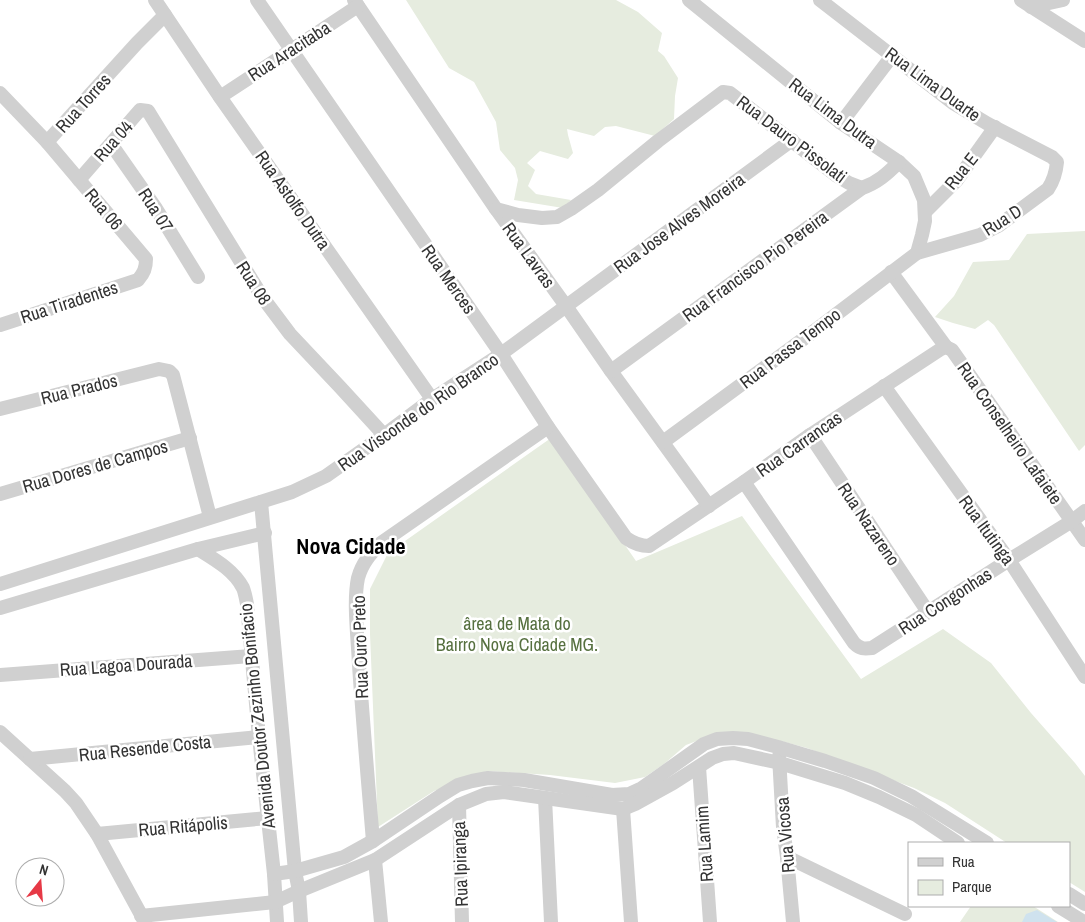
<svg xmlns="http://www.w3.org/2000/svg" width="1085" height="922" font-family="'Archivo Narrow',sans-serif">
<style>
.green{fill:#e6ecdf}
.water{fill:#cfe2ee}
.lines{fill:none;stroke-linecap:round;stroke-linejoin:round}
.minor{stroke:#d0d0d0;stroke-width:14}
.labels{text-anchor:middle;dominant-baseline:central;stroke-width:5;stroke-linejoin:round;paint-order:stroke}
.street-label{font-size:18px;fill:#333;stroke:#fff}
.park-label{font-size:18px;fill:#56703f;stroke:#fff}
.district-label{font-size:22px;font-weight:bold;fill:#000;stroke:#fff}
</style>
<rect width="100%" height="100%" fill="#fff"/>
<!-- green -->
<g class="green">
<path d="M406,0H616L638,12L662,33L658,51L664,56L678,78L675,96L674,119L655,136L616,126L605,127L594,136L567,129L568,135L573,153L568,159L540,151L527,163L535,170L528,186L536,194L571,200L563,208L514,200L518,180L515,168L500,150L496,122L474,82L449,68Z"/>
<path d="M1085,231V445L1079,451L994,325L988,320L975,329L953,323L935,317L954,296L973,262L1009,260L1027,234Z"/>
<path d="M551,438L636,561L742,516L861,679L943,629L991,663L1031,713L1075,763L1085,776V892L1069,882V843H1007L945,803L914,788L807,748L781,741L707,737L686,745L664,764L645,777L615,783L550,775L487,771L434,791L378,827L370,634V589L388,553Z"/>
<path d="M971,906H1033L1058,922H960Z"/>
</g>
<!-- water -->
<path class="water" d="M1037,910L1057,922H1022L1026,914Z"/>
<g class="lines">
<!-- minor -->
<g class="minor">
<path d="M155,0L220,97L432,399"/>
<path d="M257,0L501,354L548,427L626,538C633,543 639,546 649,546L744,482L810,435L941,349L946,347L952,350L1085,540"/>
<path d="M354,0L496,209L566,306L611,371L709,506"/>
<path d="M689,0L841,123L899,162L914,176L924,200L925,221L922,235L917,253"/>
<path d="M1021,0L1085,41"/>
<path d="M1031,7L1063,0"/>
<path d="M0,93L47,142L146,259C146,268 144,273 138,280L0,325"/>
<path d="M220,97L358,6"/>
<path d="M841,123L892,56"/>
<path d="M47,142L137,43L165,15"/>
<path d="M111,144L155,207L198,277"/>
<path d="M79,180L140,110L148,111L263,298L290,334L340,387L384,435"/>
<path d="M496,209L518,215L542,218L557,217L571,209L598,190L658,141L723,92L730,93L837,176L849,183L862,188"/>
<path d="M925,212L957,180L995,127"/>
<path d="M891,272L946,347"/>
<path d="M611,371L862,188C877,183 887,174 899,162"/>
<path d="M884,386L1009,560L1085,677"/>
<path d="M0,409L159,369L169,371L173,375L210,517"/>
<path d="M810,435L928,612"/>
<path d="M663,442L817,329L917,253L980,235L998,226L1048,189C1054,180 1056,173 1057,162L1052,157L988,124L953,103L820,0"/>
<path d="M744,482L854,643C860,649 864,649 872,648L1009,560L1072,521L1085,511"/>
<path d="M0,494L190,438"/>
<path d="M261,502L295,871L299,891L301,922"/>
<path d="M198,549C214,559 234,570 243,588C245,593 246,599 247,604L259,737L274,874L277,922"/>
<path d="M0,584L292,492L326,476L384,435L432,399L501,354L792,140"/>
<path d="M0,608L198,549L265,533"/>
<path d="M0,675L251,656"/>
<path d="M0,732L65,791L76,803L97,834L145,922"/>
<path d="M779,756L783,827L787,857L793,922"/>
<path d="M30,759L259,737"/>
<path d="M699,767L710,922"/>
<path d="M545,798L551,922"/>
<path d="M459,805L462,922"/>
<path d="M623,809L631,922"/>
<path d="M97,834L268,818"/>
<path d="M373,841C368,782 363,724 359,665C358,639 353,602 358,578C362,563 371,553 381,543L548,427"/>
<path d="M787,857L905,914"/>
<path d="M375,860L381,922"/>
<path d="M274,874L295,871L344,857L373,841L440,796L458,785L472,781L488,778L524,780L612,795L629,794L642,788L704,744L717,739L733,738L748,739L778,747L825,761L874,778L911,796L987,843"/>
<path d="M1069,894L1085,904"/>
<path d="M1058,906L1084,922"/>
<path d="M141,916L275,902L299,891L375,860L459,805L486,794L504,792L623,809L635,804L673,783L712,758L723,754L734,753L780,763L845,783L879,797L916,815L958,843"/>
</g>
</g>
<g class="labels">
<!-- street labels -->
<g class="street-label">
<text transform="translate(289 51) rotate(-33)">Rua Aracitaba</text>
<text transform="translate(933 84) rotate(36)">Rua Lima Duarte</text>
<text transform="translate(83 103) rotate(-48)">Rua Torres</text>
<text transform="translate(833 113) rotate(37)">Rua Lima Dutra</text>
<text transform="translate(792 139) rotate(37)">Rua Dauro Pissolati</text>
<text transform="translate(113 141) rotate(-48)">Rua 04</text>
<text transform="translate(961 171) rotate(-51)">Rua E</text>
<text transform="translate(293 200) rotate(55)">Rua Astolfo Dutra</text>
<text transform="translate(104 209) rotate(50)">Rua 06</text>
<text transform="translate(156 210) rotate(57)">Rua 07</text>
<text transform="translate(1002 220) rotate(-32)">Rua D</text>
<text transform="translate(679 223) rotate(-36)">Rua Jose Alves Moreira</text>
<text transform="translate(529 255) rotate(54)">Rua Lavras</text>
<text transform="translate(755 266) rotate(-36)">Rua Francisco Pio Pereira</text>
<text transform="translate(449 279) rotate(55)">Rua Merces</text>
<text transform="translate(254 283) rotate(57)">Rua 08</text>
<text transform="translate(69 302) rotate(-18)">Rua Tiradentes</text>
<text transform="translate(790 348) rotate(-37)">Rua Passa Tempo</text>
<text transform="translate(79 389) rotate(-14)">Rua Prados</text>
<text transform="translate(418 412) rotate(-35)">Rua Visconde do Rio Branco</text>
<text transform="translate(1010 433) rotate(55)">Rua Conselheiro Lafaiete</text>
<text transform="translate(799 444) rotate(-35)">Rua Carrancas</text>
<text transform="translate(95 466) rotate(-16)">Rua Dores de Campos</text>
<text transform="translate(869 524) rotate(56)">Rua Nazareno</text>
<text transform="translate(987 530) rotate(54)">Rua Itutinga</text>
<text transform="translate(945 601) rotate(-33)">Rua Congonhas</text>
<text transform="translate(360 647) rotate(-92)">Rua Ouro Preto</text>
<text transform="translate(126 665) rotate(-4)">Rua Lagoa Dourada</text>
<text transform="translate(257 716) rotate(-96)">Avenida Doutor Zezinho Bonifacio</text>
<text transform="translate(145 748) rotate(-6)">Rua Resende Costa</text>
<text transform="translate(183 826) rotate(-5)">Rua Ritápolis</text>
<text transform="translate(785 835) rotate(-95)">Rua Vicosa</text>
<text transform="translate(704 844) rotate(-94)">Rua Lamim</text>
<text transform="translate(460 864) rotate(-92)">Rua Ipiranga</text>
</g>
<!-- park labels -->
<g class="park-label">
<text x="517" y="623">ârea de Mata do<tspan x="517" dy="21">Bairro Nova Cidade MG.</tspan></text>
</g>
<!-- district labels -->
<g class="district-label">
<text x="351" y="546">Nova Cidade</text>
</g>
</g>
<!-- legend -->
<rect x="908" y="842" width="162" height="65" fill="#ffffff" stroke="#adadad"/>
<rect x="918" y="858" width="25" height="8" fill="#d0d0d0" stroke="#adadad"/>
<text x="952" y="867" font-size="15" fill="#333333">Rua</text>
<rect x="918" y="880" width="25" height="15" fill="#e6ecdf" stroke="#adadad"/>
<text x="952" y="892" font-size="15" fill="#333333">Parque</text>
<!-- north arrow -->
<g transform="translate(40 882) rotate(17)"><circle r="24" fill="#ffffff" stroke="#adadad"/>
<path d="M0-4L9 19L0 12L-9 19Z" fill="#e63946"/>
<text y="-8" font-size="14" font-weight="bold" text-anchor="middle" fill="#333333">N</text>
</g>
</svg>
